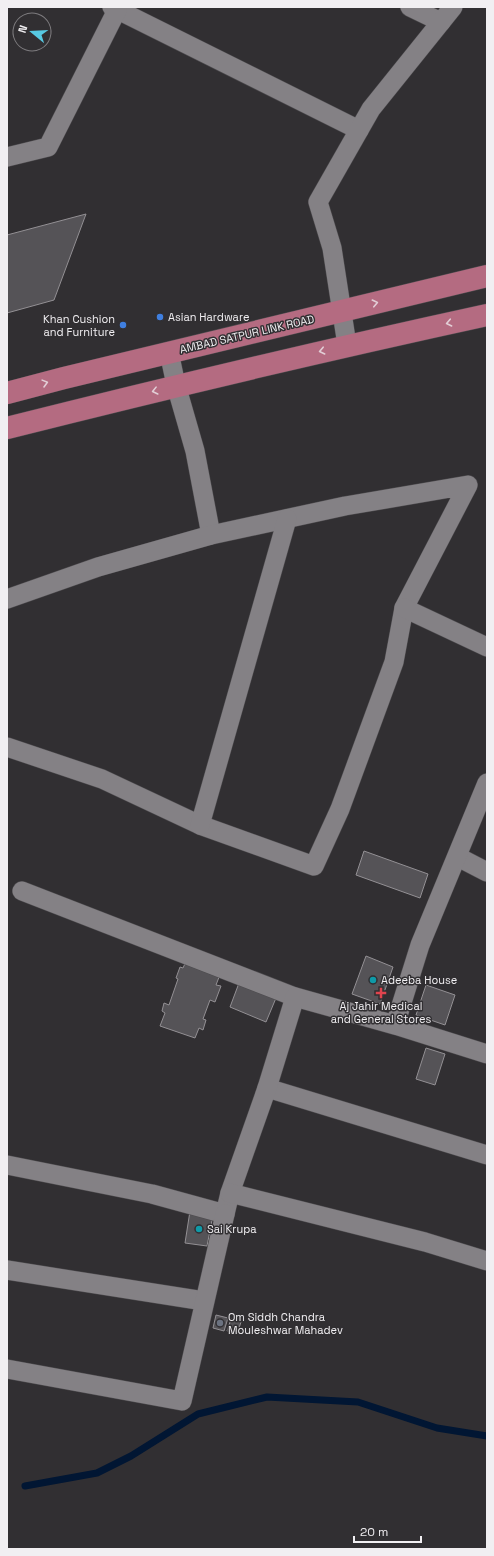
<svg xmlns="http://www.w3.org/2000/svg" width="494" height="1556" font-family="'Space Grotesk',sans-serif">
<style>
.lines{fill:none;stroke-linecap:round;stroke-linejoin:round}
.stream{stroke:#011633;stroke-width:7}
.building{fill:#555357;stroke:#939094}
.street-casing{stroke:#4d4b4e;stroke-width:20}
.primary-casing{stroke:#4d4b4e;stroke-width:23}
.street{stroke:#848185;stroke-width:19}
.primary{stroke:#b46b81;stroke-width:22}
.oneway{stroke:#e2ced6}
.shop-dot{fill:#3f7fe0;stroke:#312f32;stroke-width:1.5}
.culture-dot{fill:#0f9aa8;stroke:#312f32;stroke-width:1.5}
.health-dot{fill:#e0444e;stroke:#312f32;stroke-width:1.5}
.worship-dot{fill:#6b7280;stroke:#312f32;stroke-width:1.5}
.labels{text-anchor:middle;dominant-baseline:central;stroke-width:3;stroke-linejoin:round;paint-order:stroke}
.poi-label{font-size:11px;fill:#f1eff2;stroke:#312f32;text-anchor:start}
.street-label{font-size:11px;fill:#f1eff2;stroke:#312f32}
</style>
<rect width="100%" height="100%" fill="#312f32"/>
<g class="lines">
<!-- stream -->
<path class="stream" d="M25,1486L97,1473L131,1456L198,1414L267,1397L358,1402L437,1428L487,1436"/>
</g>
<!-- building -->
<g class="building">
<path d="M86,214L54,300L7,313V235Z"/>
<path d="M364,851L428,874L420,898L356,875Z"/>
<path d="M366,956L393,967L380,1004L352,994Z"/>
<path d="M187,959L221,972L216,985L221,986L215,1002L210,1000L203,1019L206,1020L203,1030L199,1028L195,1038L160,1026L165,1013L162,1011L164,1003L169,1005L178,979L176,978L180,967L183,968Z"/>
<path d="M239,983L276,998L266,1022L230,1007Z"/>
<path d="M426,985L455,995L445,1025L416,1015Z"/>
<path d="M426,1048L445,1054L435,1085L416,1079Z"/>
<path d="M190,1211L213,1215L207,1246L185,1243Z"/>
<path d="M216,1315L228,1318L224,1331L213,1328Z"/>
<path d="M231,1319L241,1322L237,1334L227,1331Z"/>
</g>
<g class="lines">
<defs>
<g id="street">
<path d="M112,7L359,130"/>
<path d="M410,7L441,22"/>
<path d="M7,157L48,147L117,10"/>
<path d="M347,345L332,248L318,202L371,109L453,7"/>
<path d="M169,352L176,385L195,451L211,535"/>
<path d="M7,599L98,567L211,535L345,506L468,485L404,608L394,662L340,809L314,866L200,825L102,779L7,747"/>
<path d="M404,608L487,647"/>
<path d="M200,825L287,519"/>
<path d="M458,857L487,872"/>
<path d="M22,891L295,997"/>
<path d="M395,1025L420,945L487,783"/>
<path d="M267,1088L487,1155"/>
<path d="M7,1165L152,1194L225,1214L230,1193L267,1088L295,997L395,1025L487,1054"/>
<path d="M230,1193L425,1242L487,1261"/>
<path d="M7,1270L204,1301"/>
<path d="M7,1369L182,1401L225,1214"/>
</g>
<g id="primary">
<path d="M7,393L64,378L487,276"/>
<path d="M7,428C166,388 326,350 487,315"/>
</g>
</defs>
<!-- street casing -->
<use href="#street" class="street-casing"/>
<!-- primary casing -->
<use href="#primary" class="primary-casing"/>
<!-- street -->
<use href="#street" class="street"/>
<!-- primary -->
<use href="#primary" class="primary"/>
</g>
<!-- one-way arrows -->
<defs><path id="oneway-chevron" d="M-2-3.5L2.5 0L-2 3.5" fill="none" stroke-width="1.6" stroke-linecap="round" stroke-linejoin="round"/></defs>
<g class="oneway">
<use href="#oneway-chevron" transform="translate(375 303) rotate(-13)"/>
<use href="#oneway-chevron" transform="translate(449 323) rotate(168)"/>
<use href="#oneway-chevron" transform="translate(322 351) rotate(167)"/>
<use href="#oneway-chevron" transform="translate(45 383) rotate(-15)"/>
<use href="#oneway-chevron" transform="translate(155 391) rotate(166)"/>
</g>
<!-- markers -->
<g class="shop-dot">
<circle cx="160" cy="317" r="4"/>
<circle cx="123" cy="325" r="4"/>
</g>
<g class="culture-dot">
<circle cx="373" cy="980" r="4"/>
<circle cx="199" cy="1229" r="4"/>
</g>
<path class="health-dot" d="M379 987h4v4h4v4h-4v4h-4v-4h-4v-4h4z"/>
<circle class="worship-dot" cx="220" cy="1323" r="4"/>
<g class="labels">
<!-- poi labels -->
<g class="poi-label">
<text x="168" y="317">Asian Hardware</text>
<text x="115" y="319" text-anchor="end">Khan Cushion<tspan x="115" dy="13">and Furniture</tspan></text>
<text x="381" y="980">Adeeba House</text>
<text x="381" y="1006" text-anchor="middle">Aj Jahir Medical<tspan x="381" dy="13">and General Stores</tspan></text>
<text x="207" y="1229">Sai Krupa</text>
<text x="228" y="1317">Om Siddh Chandra<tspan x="228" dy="13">Mouleshwar Mahadev</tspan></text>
</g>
<!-- street labels -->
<g class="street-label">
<text transform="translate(247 334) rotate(-13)">AMBAD SATPUR LINK ROAD</text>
</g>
</g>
<!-- border -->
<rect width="494" height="1556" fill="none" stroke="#f1eff2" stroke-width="16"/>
<!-- north arrow -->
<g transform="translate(32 32) rotate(288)"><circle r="19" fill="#312f32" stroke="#7e7c7f"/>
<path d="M0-3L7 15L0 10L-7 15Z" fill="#57c9e2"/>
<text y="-6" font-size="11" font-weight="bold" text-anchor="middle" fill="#f1eff2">N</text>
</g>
<!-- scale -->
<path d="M354 1536v6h67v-6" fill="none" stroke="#f1eff2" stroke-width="2"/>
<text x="360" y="1536" font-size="12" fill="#f1eff2" stroke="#312f32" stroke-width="3" paint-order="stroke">20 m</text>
</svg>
